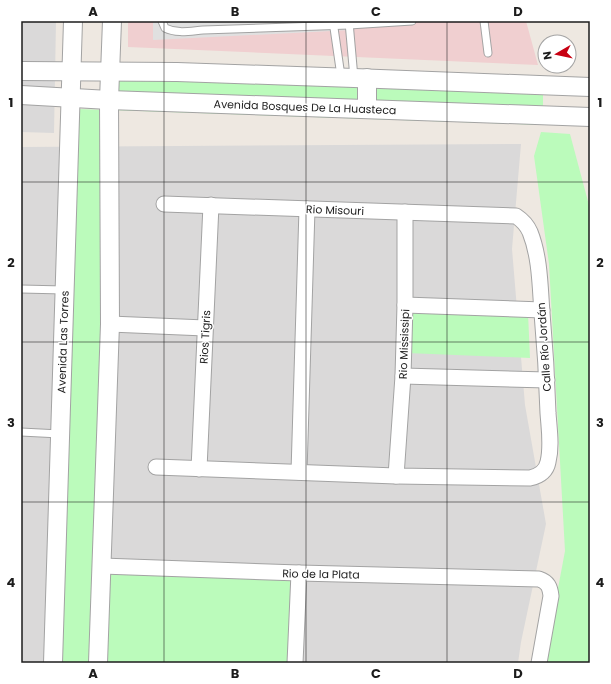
<svg xmlns="http://www.w3.org/2000/svg" width="611" height="684" font-family="Poppins,sans-serif">
<style>
.residential{fill:#dad9d9}
.commercial{fill:#f0cfd0}
.park{fill:#bbfbbb}
.parking{fill:#e0e0e0}
.lines{fill:none;stroke-linecap:round;stroke-linejoin:round}
.service-casing{stroke:#a3a3a3;stroke-width:9}
.minor-casing{stroke:#a3a3a3;stroke-width:17}
.tertiary-casing{stroke:#a3a3a3;stroke-width:20}
.service{stroke:#fff;stroke-width:7}
.minor{stroke:#fff;stroke-width:15}
.tertiary{stroke:#fff;stroke-width:18}
.grid{fill:none;stroke:#1c1c1c;stroke-width:1;stroke-opacity:0.55}
.labels{text-anchor:middle;dominant-baseline:central;stroke-width:3;stroke-linejoin:round;paint-order:stroke}
.street-label{font-size:11px;fill:#1c1c1c;stroke:#fff}
.neatline{fill:none;stroke:#1c1c1c;stroke-width:1.5}
.grid-label{font-size:13px;text-anchor:middle;font-weight:bold;fill:#1c1c1c}
</style>
<rect width="100%" height="100%" fill="#eee8e1"/>
<!-- residential -->
<g class="residential">
<path d="M21,21H56L54,133L21,132Z"/>
<path d="M521,144L512,249L525,405L546,524L521,642L518,663H21V147Z"/>
</g>
<!-- commercial -->
<path class="commercial" d="M128,21H526L538,65L128,47Z"/>
<!-- park -->
<g class="park">
<path d="M111,70L543,83V125L110,110L96,563L291,570L290,663H58L76,109L110,110Z"/>
<path d="M541,132L570,134L590,209V663H544L565,551L549,264L534,156Z"/>
<path d="M408,308L528,313L530,358L407,353Z"/>
</g>
<!-- parking -->
<path class="parking" d="M153,21H350L351,30L153,40Z"/>
<g class="lines">
<defs>
<g id="service">
<path d="M162,21L165,28C177,34 190,31 203,30L349,25L412,21"/>
<path d="M333,21L341,76"/>
<path d="M484,21L488,53"/>
<path d="M349,22L354,78"/>
<path d="M21,289L64,290"/>
<path d="M21,432L60,434"/>
</g>
<g id="minor">
<path d="M405,305L542,310"/>
<path d="M110,324L205,328"/>
<path d="M403,376L547,380"/>
<path d="M156,467L396,476L530,478C539,476 546,472 548,462C552,446 549,428 548,413C547,379 545,346 542,313C540,286 540,257 530,232C527,225 522,220 516,216L164,204"/>
<path d="M199,469L211,205"/>
<path d="M299,472L307,209"/>
<path d="M396,476L403,376L405,305V212"/>
<path d="M102,566L299,573L539,579C548,582 550,587 551,596L539,663"/>
<path d="M295,663L299,573"/>
</g>
<g id="tertiary">
<path d="M21,71L177,72L354,78L590,87"/>
<path d="M367,78V109"/>
<path d="M21,95L109,100L590,117"/>
<path d="M53,663L73,21"/>
<path d="M98,663L110,324L109,100L112,21"/>
</g>
</defs>
<!-- service casing -->
<use href="#service" class="service-casing"/>
<!-- minor casing -->
<use href="#minor" class="minor-casing"/>
<!-- tertiary casing -->
<use href="#tertiary" class="tertiary-casing"/>
<!-- service -->
<use href="#service" class="service"/>
<!-- minor -->
<use href="#minor" class="minor"/>
<!-- tertiary -->
<use href="#tertiary" class="tertiary"/>
</g>
<!-- grid -->
<path class="grid" d="M164,21V663M306,21V663M447,21V663M21,182H590M21,342H590M21,502H590"/>
<g class="labels">
<!-- street labels -->
<g class="street-label">
<text transform="translate(305 107) rotate(2)">Avenida Bosques De La Huasteca</text>
<text transform="translate(335 210) rotate(2)">Rio Misouri</text>
<text transform="translate(205 337) rotate(-87)">Rios Tigris</text>
<text transform="translate(63 342) rotate(-88)">Avenida Las Torres</text>
<text transform="translate(404 344) rotate(-88)">Rio Mississipi</text>
<text transform="translate(544 347) rotate(-94)">Calle Río Jordán</text>
<text transform="translate(321 574) rotate(1)">Rio de la Plata</text>
</g>
</g>
<!-- border -->
<rect width="611" height="684" fill="none" stroke="#ffffff" stroke-width="44"/>
<!-- north arrow -->
<g transform="translate(557 54) rotate(261)"><circle r="19" fill="#ffffff" stroke="#a4a4a4"/>
<path d="M0-3L7 15L0 10L-7 15Z" fill="#c80012"/>
<text y="-6" font-size="11" font-weight="bold" text-anchor="middle" fill="#1c1c1c">N</text>
</g>
<rect x="22" y="22" width="567" height="640" class="neatline"/>
<g class="grid-label">
<text x="93" y="16">A</text>
<text x="235" y="16">B</text>
<text x="376" y="16">C</text>
<text x="518" y="16">D</text>
<text x="11" y="107">1</text>
<text x="600" y="107">1</text>
<text x="11" y="267">2</text>
<text x="600" y="267">2</text>
<text x="11" y="427">3</text>
<text x="600" y="427">3</text>
<text x="11" y="587">4</text>
<text x="600" y="587">4</text>
<text x="93" y="678">A</text>
<text x="235" y="678">B</text>
<text x="376" y="678">C</text>
<text x="518" y="678">D</text>
</g>
</svg>
